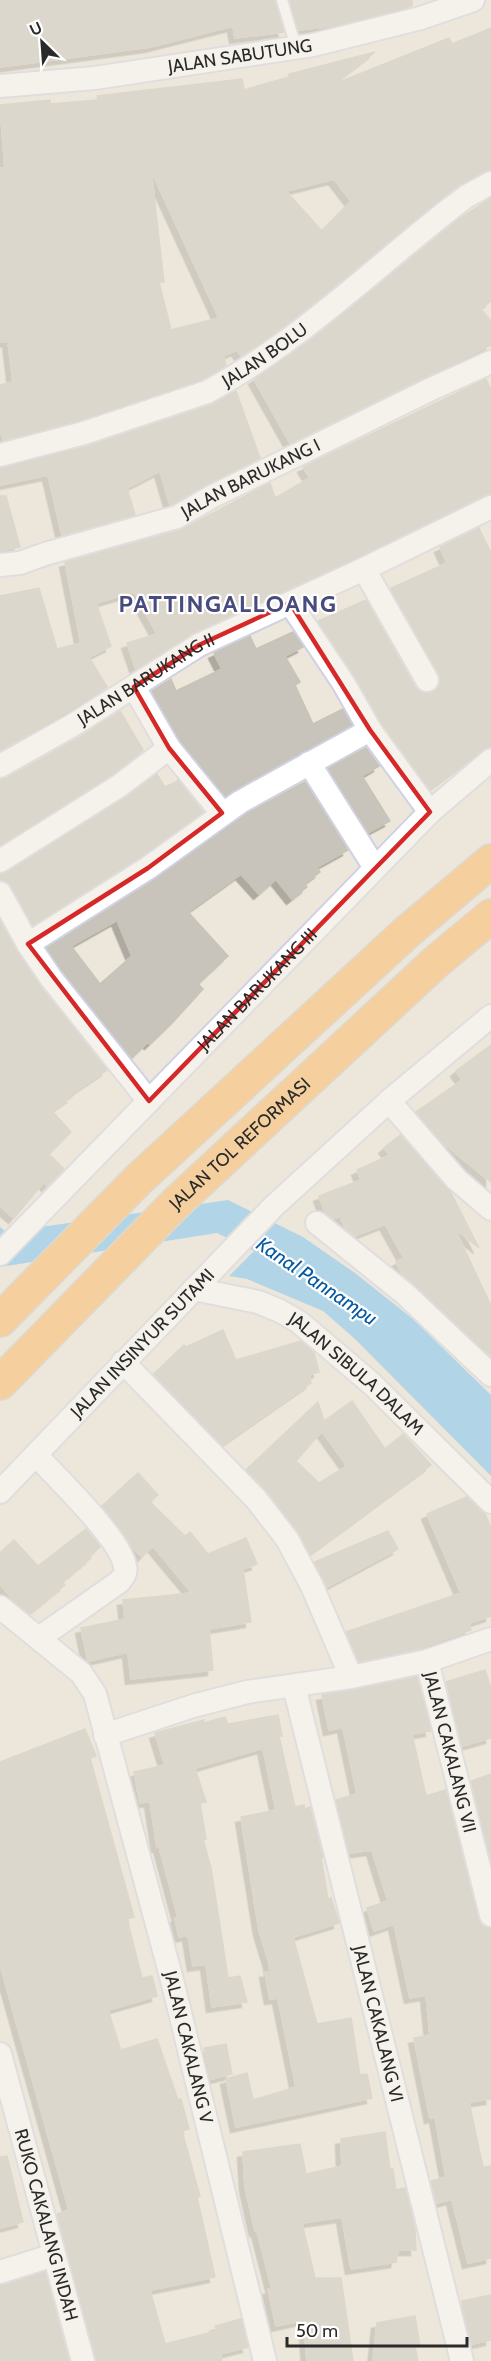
<svg xmlns="http://www.w3.org/2000/svg" width="491" height="2361" font-family="Cabin,sans-serif">
<style>
.water{fill:#68bef5}
.building{fill:#c8c4bb;stroke:#c8c4b5;stroke-width:1.5;fill-rule:evenodd;filter:url(#shadow)}
.lines{fill:none;stroke-linecap:round;stroke-linejoin:round}
.service-casing{stroke:#d0d1e4;stroke-width:14}
.minor-casing{stroke:#d0d1e4;stroke-width:26}
.motorway-casing{stroke:#c8c8c8;stroke-width:36}
.service{stroke:#fff;stroke-width:10}
.minor{stroke:#fff;stroke-width:22}
.motorway{stroke:#ffb354;stroke-width:33}
.marked{fill:none;stroke:#d62828;stroke-width:4.5;stroke-linejoin:round}
.labels{text-anchor:middle;dominant-baseline:central;stroke-width:4.5;stroke-linejoin:round;paint-order:stroke}
.street-label{font-size:18px;fill:#2a2a2a;stroke:#fff}
.water-label{font-size:20px;font-style:italic;fill:#0659a1;stroke:#fff}
.district-label{font-size:24px;font-weight:bold;letter-spacing:1.5px;fill:#484b7d;stroke:#fff}
</style>
<defs>
<filter id="shadow"><feDropShadow dx="-5.5" dy="5.5" stdDeviation="0" flood-color="#0004"/></filter>
</defs>
<rect width="100%" height="100%" fill="#ede7db"/>
<!-- water -->
<path class="water" d="M228,1200L303,1237L355,1273L413,1319L491,1395V1476L355,1339L323,1311L247,1279L229,1276L254,1251L217,1233L0,1267V1227L6,1232Z"/>
<!-- building -->
<g class="building">
<path d="M0,0H275L284,32L235,38L233,26L150,47L0,67Z"/>
<path d="M290,0H412V6L335,26L299,30Z"/>
<path d="M491,28V170L459,185L294,318L241,356L237,350L223,356L226,365L201,380L80,420L3,440L0,428V385L13,382L8,341L0,342V168H5L0,105L50,100V104L98,100L97,96L242,79L244,90L289,77V74L375,52L341,78L342,81L449,38L452,44ZM151,170L219,318L171,330L159,282H164ZM334,179L351,201L322,231L286,191Z"/>
<path d="M491,198V301L481,309L491,321V345L290,443L254,379L311,340L459,219Z"/>
<path d="M486,379L491,390V494L193,633L136,669L127,643L157,634L134,592L96,603L111,646L89,657L107,687L0,751V596L39,588L57,649L81,643L65,562L181,530L270,483L275,498L310,478L303,467Z"/>
<path d="M236,391L260,458L207,484L172,504L170,505L160,471L127,488L135,515L62,535L48,475L0,485V468L88,446L211,405Z"/>
<path d="M0,496H6L20,547L0,551Z"/>
<path d="M479,528L491,553V746L482,750L430,789L381,723L355,677L318,621L366,600L415,687L421,692H433L439,686V674L391,588L447,563L440,547Z"/>
<path d="M293,632L303,647L285,656L300,682L295,685L313,724L343,709L352,725L225,796L180,740L152,691L171,679L176,691L222,669L214,653L250,636L256,649Z"/>
<path d="M120,711L143,750L111,775L0,845V779L7,778L80,737Z"/>
<path d="M366,748L379,766L362,776L390,821L369,832L328,768Z"/>
<path d="M157,774L165,787L178,781L177,779L203,812L140,857L33,925L12,886L1,880L0,874L7,872L126,797Z"/>
<path d="M305,782L348,850L317,867L320,872L304,884L307,887L292,899L276,879L259,894L241,874L188,912L228,956L198,984L203,989L172,1023L150,1044L148,1042L132,1058L62,970L47,948L155,879L247,813ZM117,920L132,956L100,984L71,946Z"/>
<path d="M0,921L17,951L40,986L107,1070L70,1095L72,1097L52,1111L71,1132L49,1154L64,1169L47,1186L44,1182L14,1218L0,1206Z"/>
<path d="M491,1045V1182L443,1143L416,1112L462,1080L456,1071Z"/>
<path d="M400,1135L450,1191L479,1248L455,1229L491,1306V1356L402,1274L396,1262L404,1258L385,1224L355,1236L345,1228L340,1216L333,1219L325,1212L319,1196L361,1180L357,1170L390,1155L384,1148Z"/>
<path d="M223,1330L236,1360L301,1341L314,1353L319,1372L309,1375L311,1383L222,1445L154,1374L184,1345L186,1347Z"/>
<path d="M352,1401L385,1449L403,1434L431,1465L310,1554L298,1531L267,1491L246,1470L318,1402L324,1421ZM322,1431L347,1466L319,1483L296,1461Z"/>
<path d="M138,1473L158,1495L150,1502L185,1536L190,1532L208,1554L246,1538L257,1564L243,1569L251,1622L209,1629L213,1670L131,1679L128,1652L88,1661L81,1628L125,1619L123,1600L192,1593L153,1546L142,1557L133,1548L102,1506Z"/>
<path d="M467,1497L485,1514L491,1528V1616L469,1623L471,1630L414,1650L359,1662L346,1632L461,1593L427,1514Z"/>
<path d="M86,1529L100,1547L90,1556L91,1558L62,1582L65,1585L29,1614L14,1601L0,1584V1553L14,1540L38,1566Z"/>
<path d="M388,1531L398,1549L327,1587L315,1562Z"/>
<path d="M485,1670L491,1688V1738L462,1746L446,1682Z"/>
<path d="M417,1677L431,1731L412,1734L426,1796L446,1790L478,1918L482,1925L491,1928V2099L469,2102L483,2167L491,2166V2258L468,2263L452,2199L437,2203L431,2181L446,2177L435,2117L430,2118L414,2038L430,2035L426,1995L410,1998L394,1924L374,1931L367,1908L388,1901L372,1850L350,1853L336,1800L357,1794L343,1727L329,1730L322,1695Z"/>
<path d="M278,1715L282,1736H279L295,1807L304,1805L305,1809L310,1807L323,1858H321L328,1899L331,1898L339,1923L293,1937L317,2024L351,2018L360,2075L367,2074L372,2098L236,2127L226,2079L247,2073L253,2100L296,2087L278,1998L270,1999L265,1972H270L269,1963L259,1930L241,1817L276,1810L263,1748L195,1768L206,1802L200,1803L206,1839H203L211,1868L228,1978L240,1976L247,2002L212,2007L206,1964L193,1966L188,1935L179,1937L175,1918L178,1917L159,1846L157,1847L150,1801L140,1803L134,1772L165,1765L155,1733L204,1720V1723L225,1717L228,1724Z"/>
<path d="M85,1729L96,1756L90,1758L134,1917L127,1919L142,1978L152,1976L157,1996L108,2010L121,2050L157,2039L178,2100L181,2099L189,2129L182,2131L200,2196L197,2197L215,2277L150,2290L165,2344L217,2331L215,2326L241,2319L248,2347L220,2354L222,2361H96L57,2214L69,2210L0,1964V1762Z"/>
<path d="M491,1774V1860L471,1781Z"/>
<path d="M226,2044L232,2074L211,2079L204,2048Z"/>
<path d="M385,2132L390,2169H393L396,2190L405,2188L415,2229L416,2250H398L396,2262L351,2269L342,2217L302,2223L315,2278H341L353,2361H307L304,2320L276,2326L268,2289H272L257,2231H255L245,2186L243,2152L300,2144L306,2174L342,2166L341,2139Z"/>
<path d="M7,2156L23,2222L0,2228V2157Z"/>
<path d="M45,2272L69,2361H0V2285Z"/>
<path d="M491,2295V2340L472,2344L462,2301Z"/>
<path d="M415,2316L420,2346L415,2347L418,2361H373L377,2323Z"/>
</g>
<g class="lines">
<defs>
<path id="service" d="M282,0L296,47"/>
<g id="minor">
<path id="s1" d="M0,86L95,78L313,45L421,18L473,0"/>
<path id="s2" d="M0,455L84,433L207,392C297,343 371,271 451,208L467,196L491,183"/>
<path id="s3" d="M0,565L20,563L45,554L177,517L213,496L429,390L491,362"/>
<path d="M364,569L427,680"/>
<path d="M290,603L344,684L370,730L430,812"/>
<path d="M134,687L169,748L222,813"/>
<path d="M309,763L375,868"/>
<path id="s4" d="M0,766L73,725L199,645L364,569L491,507"/>
<path d="M0,861L119,786L169,748"/>
<path d="M0,893L28,944L51,978L149,1101"/>
<path d="M28,944L148,868L240,802L370,730"/>
<path d="M389,1101L456,1179L491,1209"/>
<path d="M317,1223L404,1293L491,1375"/>
<path id="s5" d="M0,1254L430,812L491,760"/>
<path id="s6" d="M194,1289L258,1302L280,1311L299,1322L372,1384L491,1502"/>
<path d="M123,1362L256,1499L287,1539L312,1586L351,1677"/>
<path d="M36,1455C57,1478 120,1538 125,1566C127,1573 123,1577 119,1582L39,1638"/>
<path id="s7" d="M0,1492L274,1206L389,1101L491,1016"/>
<path id="s8" d="M0,1607L81,1673L95,1694L172,1980L265,2361"/>
<path id="s9" d="M427,1661L491,1915"/>
<path id="s10" d="M294,1686L462,2361"/>
<path d="M105,1735L193,1706L247,1692L351,1677L427,1661L491,1639"/>
<path id="s11" d="M0,2054L83,2361"/>
<path d="M0,2272L54,2255"/>
</g>
<g id="motorway">
<path d="M0,1320L138,1180L407,932L491,861"/>
<path id="s12" d="M0,1383L175,1204L437,961L491,916"/>
</g>
</defs>
<!-- service casing -->
<use href="#service" class="service-casing"/>
<!-- minor casing -->
<use href="#minor" class="minor-casing"/>
<!-- motorway casing -->
<use href="#motorway" class="motorway-casing"/>
<!-- service -->
<use href="#service" class="service"/>
<!-- minor -->
<use href="#minor" class="minor"/>
<!-- motorway -->
<use href="#motorway" class="motorway"/>
</g>
<!-- marked area -->
<path d="M0 0H491V2361H0ZM290,603L370,730L430,812L149,1101L28,944L148,868L222,813L169,748L134,687L199,645Z" fill="#ede7db" fill-opacity=".55" fill-rule="evenodd"/>
<path class="marked" d="M290,603L370,730L430,812L149,1101L28,944L148,868L222,813L169,748L134,687L199,645Z"/>
<g class="labels">
<!-- street labels -->
<g class="street-label">
<text stroke="none"><textPath href="#s1" startOffset="242">JALAN SABUTUNG</textPath></text>
<text stroke="none"><textPath href="#s2" startOffset="285">JALAN BOLU</textPath></text>
<text stroke="none"><textPath href="#s3" startOffset="267">JALAN BARUKANG I</textPath></text>
<text stroke="none"><textPath href="#s4" startOffset="170">JALAN BARUKANG II</textPath></text>
<text stroke="none"><textPath href="#s5" startOffset="369">JALAN BARUKANG III</textPath></text>
<text stroke="none"><textPath href="#s12" startOffset="339">JALAN TOL REFORMASI</textPath></text>
<text stroke="none"><textPath href="#s7" startOffset="206">JALAN INSINYUR SUTAMI</textPath></text>
<text stroke="none"><textPath href="#s6" startOffset="188">JALAN SIBULA DALAM</textPath></text>
<text stroke="none"><textPath href="#s9" startOffset="94">JALAN CAKALANG VII</textPath></text>
<text stroke="none"><textPath href="#s10" startOffset="348">JALAN CAKALANG VI</textPath></text>
<text stroke="none"><textPath href="#s8" startOffset="495">JALAN CAKALANG V</textPath></text>
<text stroke="none"><textPath href="#s11" startOffset="177">RUKO CAKALANG INDAH</textPath></text>
</g>
<!-- water labels -->
<g class="water-label">
<text transform="translate(317 1281) rotate(34)">Kanal Pannampu</text>
</g>
<!-- district labels -->
<g class="district-label">
<text x="228" y="603">PATTINGALLOANG</text>
</g>
</g>
<!-- north arrow -->
<g transform="translate(42 42) rotate(335)" stroke="#ffffff" stroke-width="4.5" paint-order="stroke">
<path d="M0-4.5L10 22L0 15L-10 22Z" fill="#2a2a2a"/>
<text y="-9" font-size="16" font-weight="bold" text-anchor="middle" fill="#2a2a2a">U</text>
</g>
<!-- scale -->
<path d="M287 2337v9h180v-9" fill="none" stroke="#2a2a2a" stroke-width="3"/>
<text x="296" y="2337" font-size="18" fill="#2a2a2a" stroke="#ffffff" stroke-width="4.5" paint-order="stroke">50 m</text>
</svg>
